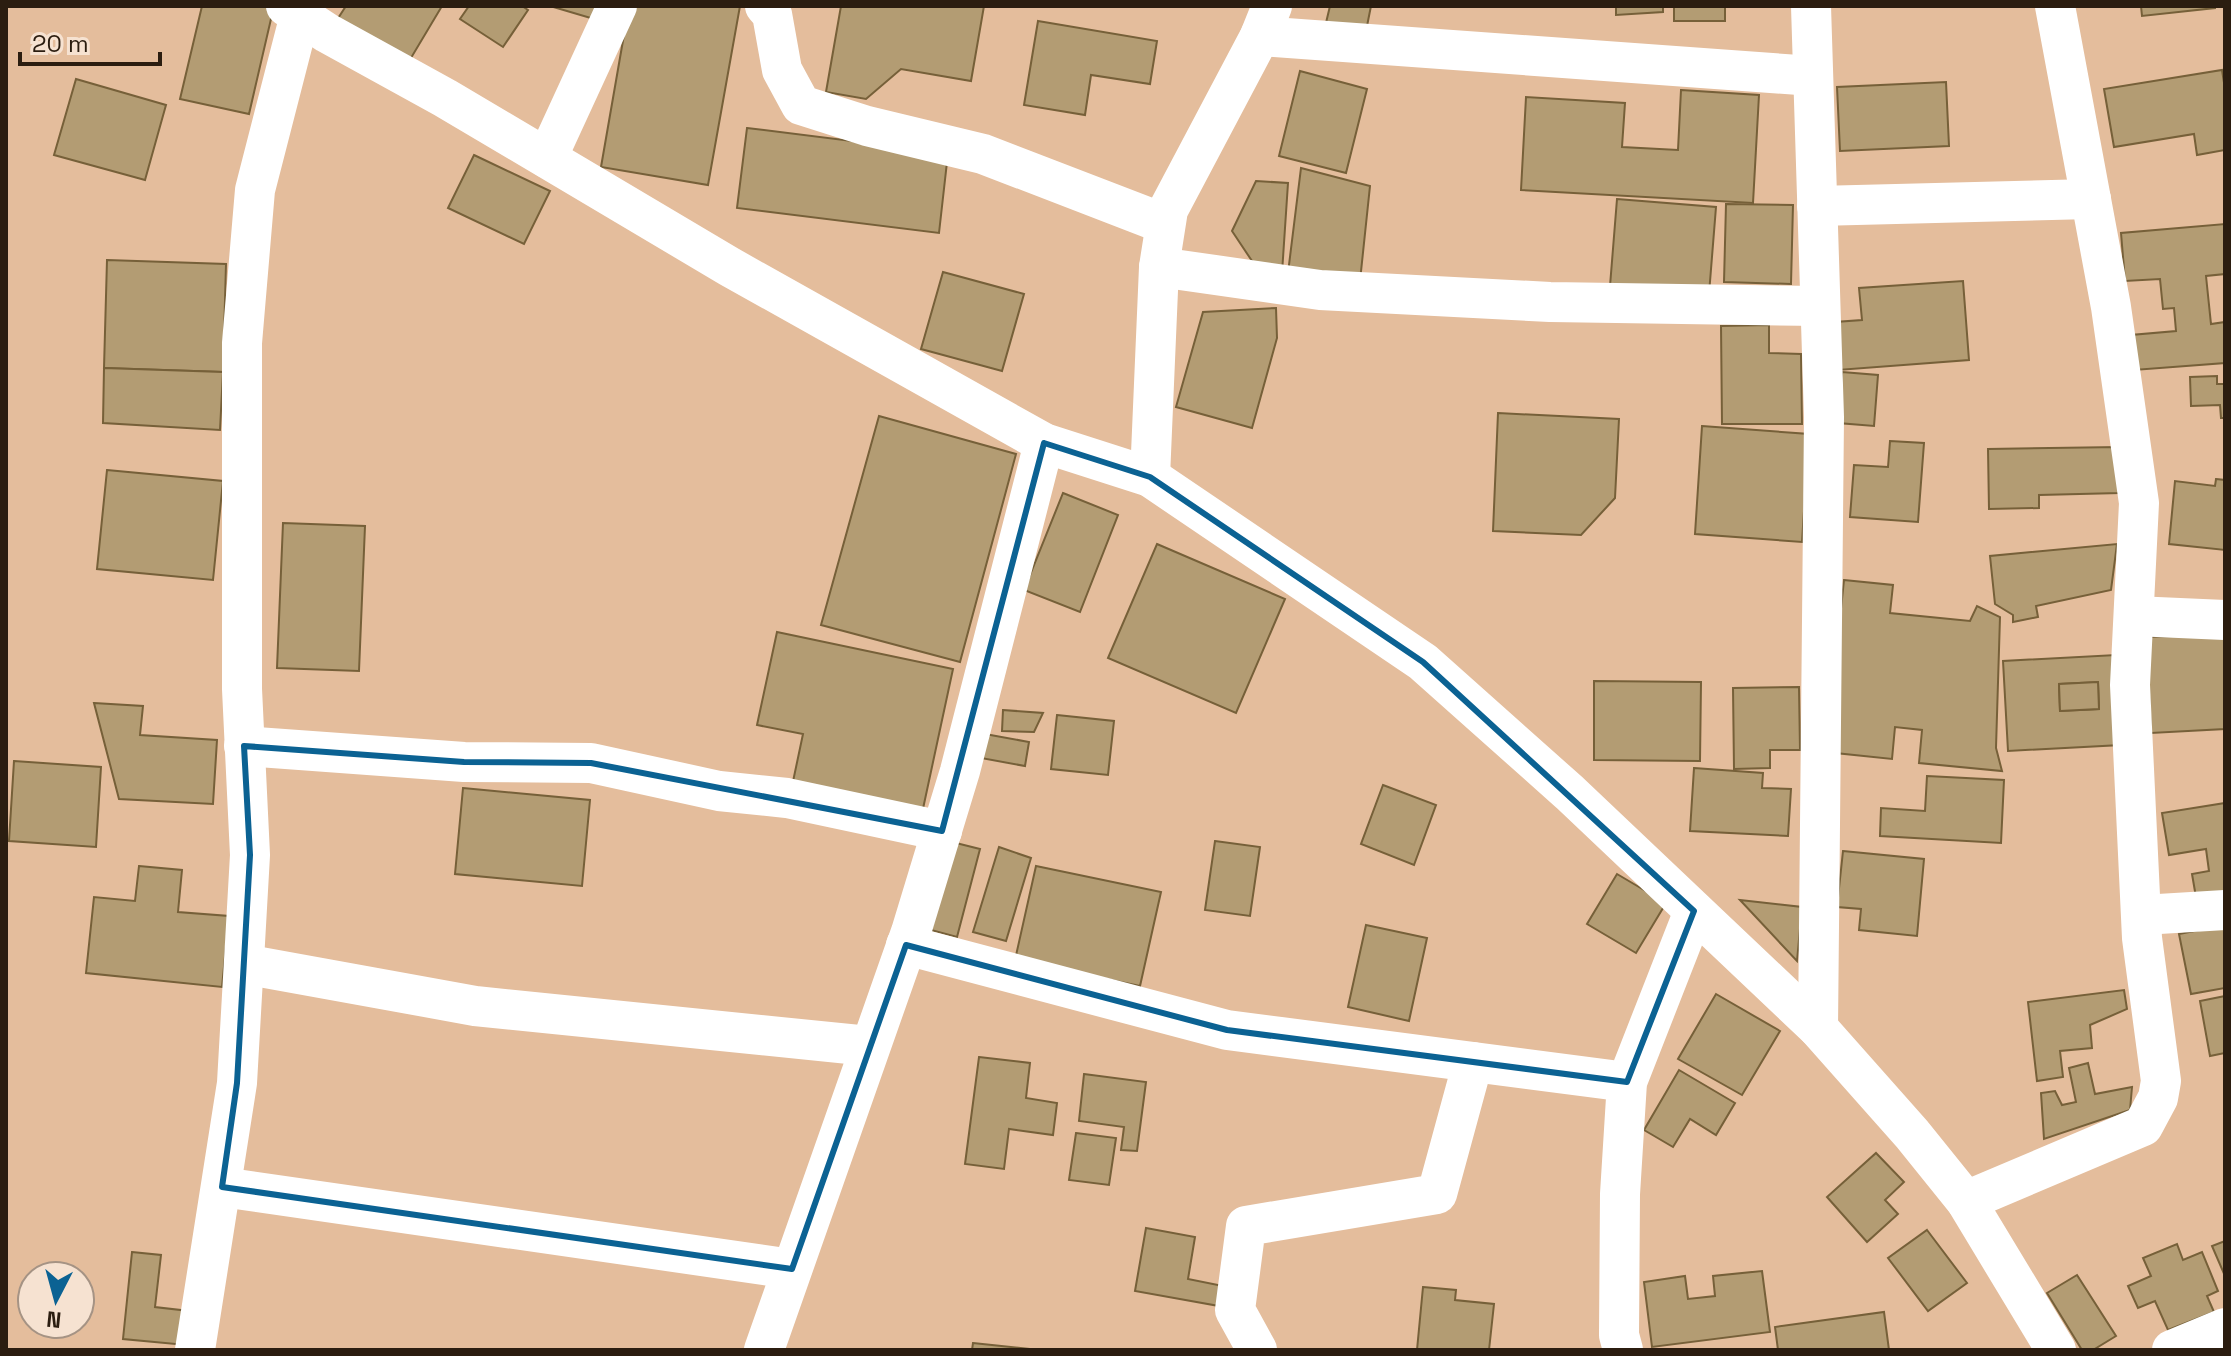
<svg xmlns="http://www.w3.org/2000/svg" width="2231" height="1356" font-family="'Space Grotesk',sans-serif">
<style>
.building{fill:#b39c73;stroke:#766039;stroke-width:2;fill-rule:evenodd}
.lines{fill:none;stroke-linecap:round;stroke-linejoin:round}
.minor{stroke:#fff;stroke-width:40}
.marked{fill:none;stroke:#0b6293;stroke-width:6;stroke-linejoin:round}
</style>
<rect width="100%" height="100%" fill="#e4bd9c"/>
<!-- building -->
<g class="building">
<path d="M202,6H274L249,114L180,99Z"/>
<path d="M346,6H442L405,68L333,26Z"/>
<path d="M469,6H522L528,10L503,47L460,19Z"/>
<path d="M550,6H597L594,19Z"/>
<path d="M629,6H740L708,185L601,167Z"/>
<path d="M841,6H984L971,81L901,69L866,99L826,92Z"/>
<path d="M1330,6H1371L1365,36L1325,27Z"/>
<path d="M1616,6H1663V12L1616,15Z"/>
<rect x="1674" y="6" width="51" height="15"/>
<path d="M2141,6H2215V8L2142,16Z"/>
<path d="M1038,21L1157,41L1150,84L1091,75L1085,115L1024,105Z"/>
<path d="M2222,70L2225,89V150L2197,155L2194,134L2114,147L2104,89Z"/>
<path d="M1300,71L1367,89L1346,173L1279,156Z"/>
<path d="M76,79L166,105L145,180L54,155Z"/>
<path d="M1946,82L1949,146L1840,151L1837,87Z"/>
<path d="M1681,90L1759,95L1753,203L1521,190L1526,97L1625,103L1622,147L1678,150Z"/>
<path d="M747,128L948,153L939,233L737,208Z"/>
<path d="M474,155L550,191L524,244L448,208Z"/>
<path d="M1301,168L1370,186L1360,281L1288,273Z"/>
<path d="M1256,181L1288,183L1282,273L1254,264L1232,231Z"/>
<path d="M1617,199L1716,207L1709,294L1610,286Z"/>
<path d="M1726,204L1793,205L1791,284L1724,282Z"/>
<path d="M2225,224V274L2206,276L2211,324L2225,322V363L2134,370L2131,335L2176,331L2174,308L2163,309L2160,279L2125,281L2121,233Z"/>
<path d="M107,260L226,264L223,372L104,368Z"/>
<path d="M943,272L1024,294L1002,371L921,349Z"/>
<path d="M1963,281L1969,360L1838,370L1835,322L1862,320L1859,288Z"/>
<path d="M1276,308L1277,338L1252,428L1176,407L1203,312Z"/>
<path d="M1769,325V353L1801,354L1802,424H1722L1721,326Z"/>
<path d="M104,368L223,372L220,430L103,423Z"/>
<path d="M1842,372L1878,375L1874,426L1838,423Z"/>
<path d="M2217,376V384H2225V418H2221L2220,405L2191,406L2190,377Z"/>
<path d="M1498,413L1619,419L1615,498L1581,535L1493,531Z"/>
<path d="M879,416L1016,454L960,662L821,625Z"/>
<path d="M1702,426L1809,434L1802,542L1695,534Z"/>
<path d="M1890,441L1924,443L1918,522L1850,517L1854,465L1888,467Z"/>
<path d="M2119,447L2120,493L2039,495V508L1989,509L1988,449Z"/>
<path d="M107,470L223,481L213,580L97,569Z"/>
<path d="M2216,479L2225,480V550L2169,544L2175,481L2215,486Z"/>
<path d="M1063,493L1118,515L1080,612L1024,590Z"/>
<path d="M283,523L365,526L359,671L277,668Z"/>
<path d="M1157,544L1285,599L1236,713L1108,658Z"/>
<path d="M2117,544L2111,590L2036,606L2038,617L2013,622V615L1995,604L1990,556Z"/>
<path d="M1844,580L1893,585L1890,613L1970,621L1977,606L2000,617L1996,748L2002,771L1919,763L1922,730L1895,727L1892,759L1826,752Z"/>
<path d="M777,632L953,669L921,818L791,791L803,734L757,725Z"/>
<path d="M2225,634V729L2151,733L2146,637Z"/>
<path d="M2116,655L2121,745L2008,751L2003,661ZM2098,682L2099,709L2060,711L2059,684Z"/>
<path d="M1594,681L1701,682L1700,761L1594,760Z"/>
<path d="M2098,682L2099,709L2060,711L2059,684Z"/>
<path d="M1799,687L1800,750H1770V768L1734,769L1733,688Z"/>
<path d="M94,703L143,706L140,735L217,740L213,804L119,799Z"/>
<path d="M1003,710L1043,713L1034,732L1002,731Z"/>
<path d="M1057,715L1114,721L1108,775L1051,769Z"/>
<path d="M985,734L1029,742L1025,766L981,758Z"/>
<path d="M14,761L101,767L96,847L9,841Z"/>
<path d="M1694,768L1763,773L1762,788L1791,789L1788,836L1690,831Z"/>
<path d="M1927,776L2004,780L2001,843L1880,836L1881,808L1925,811Z"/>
<path d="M1383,785L1436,805L1414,865L1361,844Z"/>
<path d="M463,788L590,800L582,886L455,874Z"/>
<path d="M2225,803V898L2197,903L2192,874L2209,871L2206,849L2169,855L2162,813Z"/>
<path d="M1215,841L1260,847L1250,916L1205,910Z"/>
<path d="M956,843L980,849L957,937L931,930Z"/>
<path d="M999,847L1031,858L1006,941L973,932Z"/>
<path d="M1843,851L1924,859L1917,936L1859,930L1861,909L1837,907Z"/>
<path d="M139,866L182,870L178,912L229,916L222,987L86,973L94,897L135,901Z"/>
<path d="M1036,866L1161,892L1140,986L1015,960Z"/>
<path d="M1617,874L1666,903L1636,953L1587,924Z"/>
<path d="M1740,900L1802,907L1797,961Z"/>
<path d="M1366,925L1427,938L1409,1021L1348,1007Z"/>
<path d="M2225,925V988L2191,994L2179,934Z"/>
<path d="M2124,990L2127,1009L2090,1025L2092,1048L2060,1051L2063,1077L2037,1081L2028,1002Z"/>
<path d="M1716,994L1780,1031L1742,1095L1678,1059Z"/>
<path d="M2225,996V1053L2210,1056L2200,1001Z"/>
<path d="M979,1057L1030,1063L1026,1098L1057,1103L1053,1135L1009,1129L1004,1169L965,1164Z"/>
<path d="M2088,1063L2095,1094L2132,1087L2130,1110L2044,1139L2041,1093L2055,1091L2062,1105L2076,1102L2069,1068Z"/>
<path d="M1679,1070L1735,1103L1716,1135L1690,1119L1673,1147L1644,1130Z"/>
<path d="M1084,1074L1146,1082L1137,1151L1121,1150L1124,1127L1079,1121Z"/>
<path d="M1076,1133L1116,1138L1109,1185L1069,1180Z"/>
<path d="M1876,1153L1904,1182L1885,1200L1898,1214L1867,1242L1827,1197Z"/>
<path d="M1146,1228L1195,1237L1188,1279L1223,1286L1219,1306L1135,1291Z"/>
<path d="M1927,1230L1967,1283L1928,1311L1888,1258Z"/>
<path d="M2225,1241V1276L2212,1246Z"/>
<path d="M2177,1244L2183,1260L2202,1252L2218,1291L2207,1296L2214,1312L2168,1330L2155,1301L2138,1308L2128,1286L2151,1276L2143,1258Z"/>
<path d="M132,1252L161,1255L155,1307L189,1311L186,1345L123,1339Z"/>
<path d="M1762,1271L1770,1332L1652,1347L1644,1282L1685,1276L1688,1299L1715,1296L1713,1276Z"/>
<path d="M2077,1275L2116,1336L2093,1350H2082L2047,1293Z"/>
<path d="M1423,1287L1456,1290L1455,1300L1494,1304L1489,1350H1417Z"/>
<path d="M1884,1312L1889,1350H1778L1775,1327Z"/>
<path d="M973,1343L1029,1349V1350H972Z"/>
</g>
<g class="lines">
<!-- minor -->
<g class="minor">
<path d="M286,6L327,33L445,98L730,267L1044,443L1150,477L1423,662L1570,793L1818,1028L1912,1134L1966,1201L2056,1350"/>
<path d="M765,6L772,14L782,70L801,105L867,126L983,154L1165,224"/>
<path d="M1811,6L1824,417L1818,1028"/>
<path d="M1260,36L1813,76"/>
<path d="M547,158L617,6"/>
<path d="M1817,206L2091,199"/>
<path d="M1159,267L1320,290L1550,302L1820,306"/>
<path d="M1150,477L1159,267L1168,210L1260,36L1272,6"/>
<path d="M2134,616L2225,620"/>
<path d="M244,746L464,762L591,763L719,791L787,798L942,831"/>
<path d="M2142,915L2225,910"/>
<path d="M906,945L1227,1030L1627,1082"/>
<path d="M244,964L475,1006L869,1046"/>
<path d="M222,1187L792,1269"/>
<path d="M1966,1201L2143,1126L2158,1098L2161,1081L2142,938L2130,685L2139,503L2111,307L2055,6"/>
<path d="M195,1350L237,1083L250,855L242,689V343L255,190L300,15"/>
<path d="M764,1350L911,932L960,771L1044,443"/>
<path d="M1257,1350L1235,1310L1246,1226L1437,1194L1473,1062"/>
<path d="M1623,1350L1619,1335L1620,1194L1627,1082L1694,911"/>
<path d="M2172,1350L2225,1328"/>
</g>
</g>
<!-- marked area -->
<path class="marked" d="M1044,443L1150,477L1423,662L1694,911L1627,1082L1227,1030L906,945L792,1269L222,1187L237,1083L250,855L244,746L464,762L591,763L942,831Z"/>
<!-- border -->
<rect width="2231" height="1356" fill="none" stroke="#2b1d10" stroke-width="16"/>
<!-- north arrow -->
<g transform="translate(56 1300) rotate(186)"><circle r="38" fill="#f6e2d1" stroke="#a59384" stroke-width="2"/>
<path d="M0-6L14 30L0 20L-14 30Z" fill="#0b6293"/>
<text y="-12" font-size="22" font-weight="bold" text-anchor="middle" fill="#2b1d10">N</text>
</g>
<!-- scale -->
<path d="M20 52v12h140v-12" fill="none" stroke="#2b1d10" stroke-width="4"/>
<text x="32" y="52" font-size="24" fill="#2b1d10" stroke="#f6e2d1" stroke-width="6" paint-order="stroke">20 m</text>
</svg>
